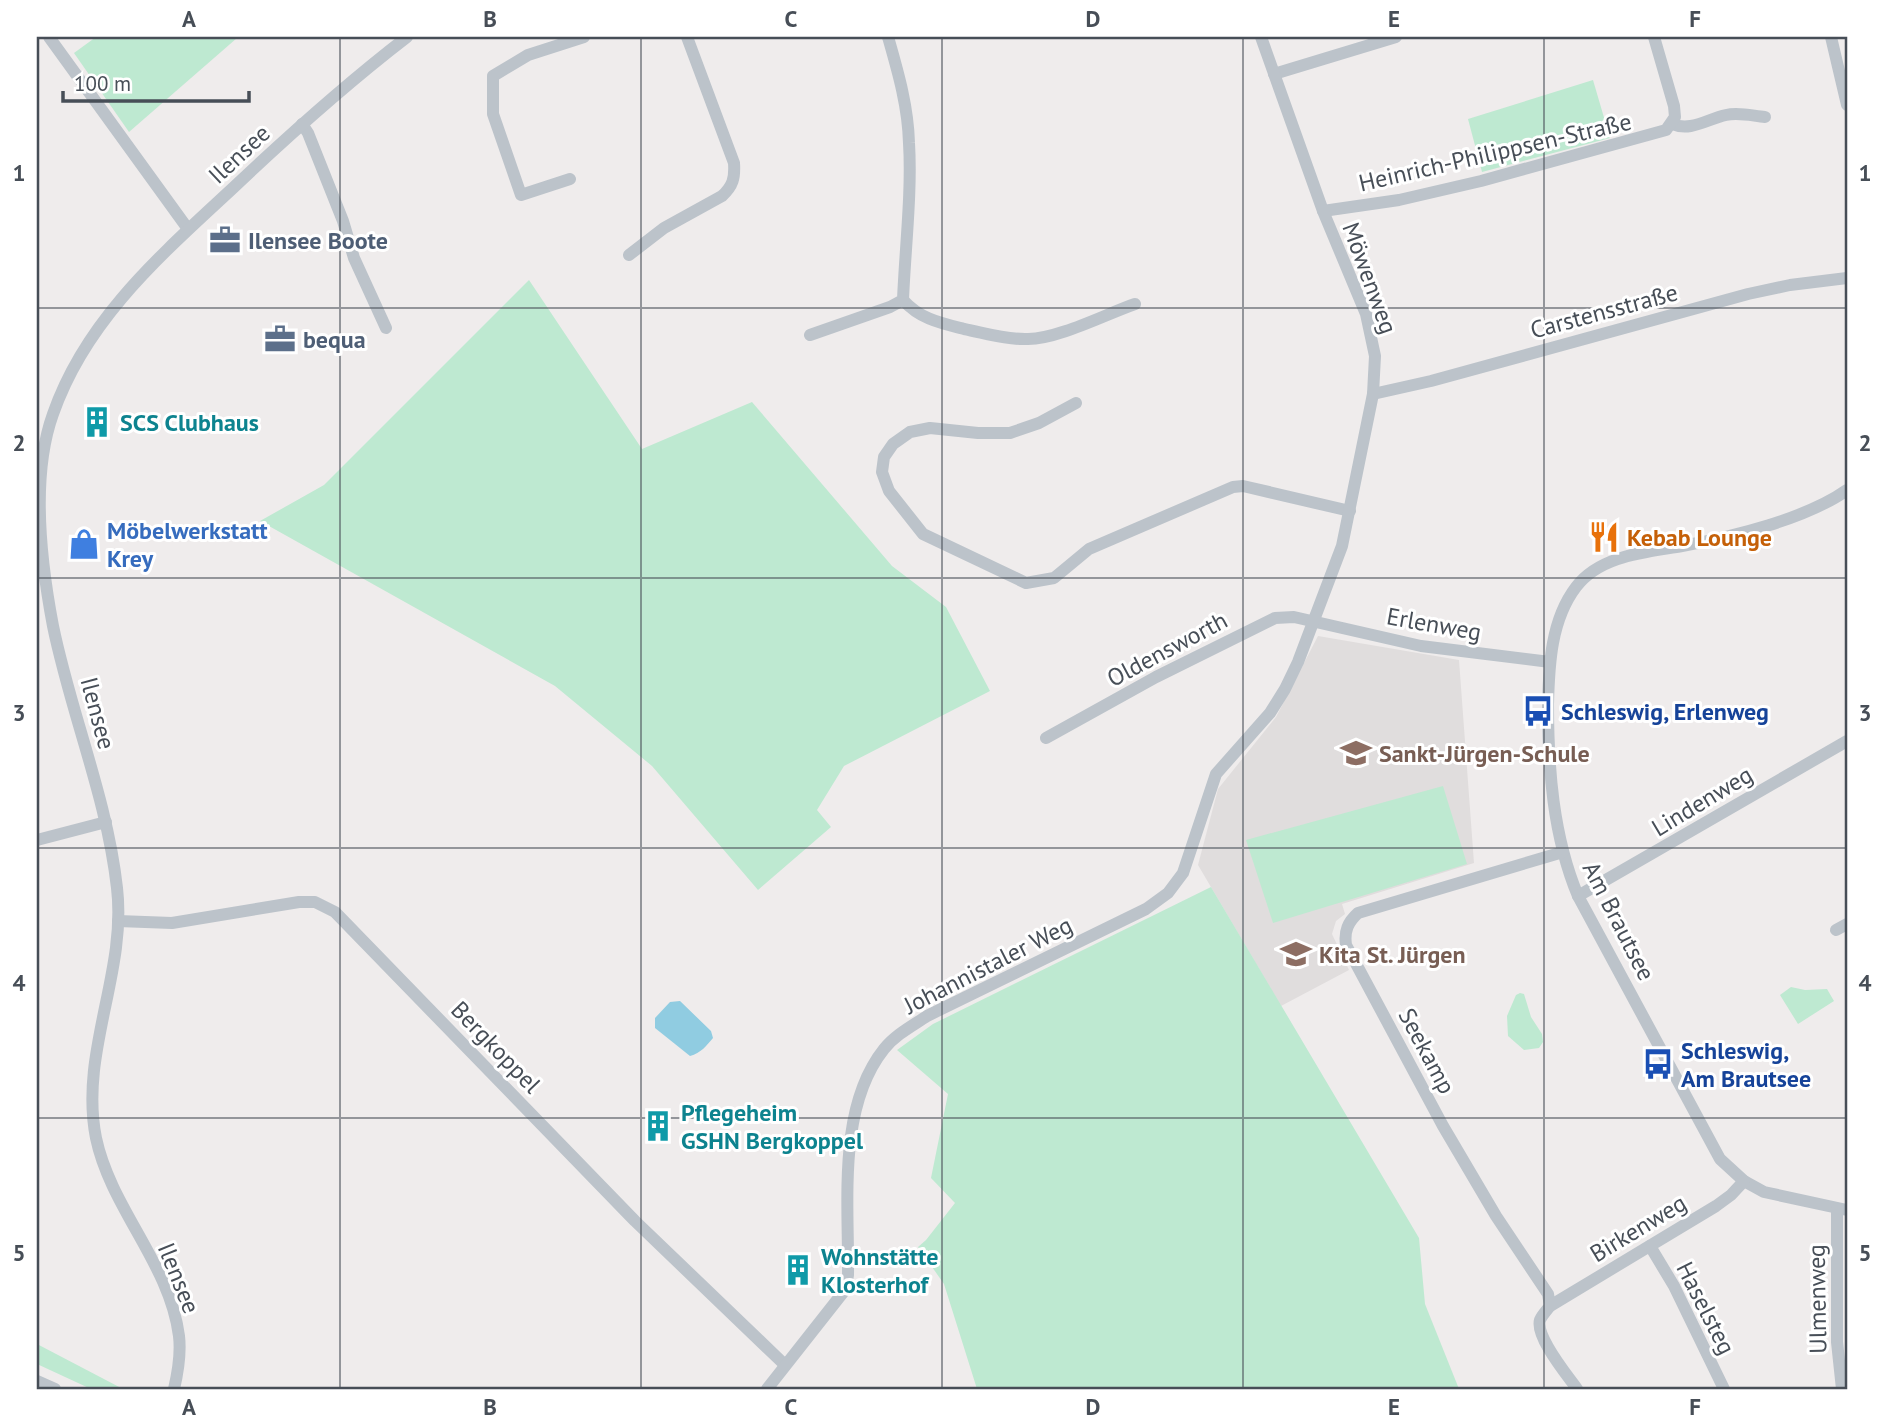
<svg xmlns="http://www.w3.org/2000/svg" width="1884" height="1426" font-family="'PT Sans',sans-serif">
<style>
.education{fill:#e0dddd}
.green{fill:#bee9d1}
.water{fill:#90cce1}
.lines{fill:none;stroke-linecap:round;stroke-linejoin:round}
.minor{stroke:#bcc3ca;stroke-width:12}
.grid{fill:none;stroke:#474e57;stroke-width:2;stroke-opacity:0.55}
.labels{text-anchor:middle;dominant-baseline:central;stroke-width:6;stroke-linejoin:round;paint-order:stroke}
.street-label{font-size:24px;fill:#474e57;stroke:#fff}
.service-label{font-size:24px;font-weight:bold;fill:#4e5e75;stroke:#fff;text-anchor:start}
.culture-label{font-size:24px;font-weight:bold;fill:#0d838f;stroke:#fff;text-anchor:start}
.shop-label{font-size:24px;font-weight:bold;fill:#366cbe;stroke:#fff;text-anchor:start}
.food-label{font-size:24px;font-weight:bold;fill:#c56008;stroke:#fff;text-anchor:start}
.transit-label{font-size:24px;font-weight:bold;fill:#164399;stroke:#fff;text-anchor:start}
.education-label{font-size:24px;font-weight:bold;fill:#785e54;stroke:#fff;text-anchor:start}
.neatline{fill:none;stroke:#474e57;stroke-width:2.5}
.grid-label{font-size:23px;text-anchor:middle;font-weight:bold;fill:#474e57}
</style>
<rect width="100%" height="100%" fill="#efecec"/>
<!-- education -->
<path class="education" d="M1318,636L1459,660L1474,863L1342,904L1345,914L1336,921L1332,934L1349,970L1281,1006L1198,865L1218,789L1276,717Z"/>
<!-- green -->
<g class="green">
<path d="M96,37H236L237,38L129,132L74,53Z"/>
<path d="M1593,80L1610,138L1482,172L1468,119Z"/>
<path d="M529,280L642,449L752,402L892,566L946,607L990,691L844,766L817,810L831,827L758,890L652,766L555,686L260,521L324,485Z"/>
<path d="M1443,786L1467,864L1273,923L1246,840Z"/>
<path d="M1211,887L1419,1238L1425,1304L1459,1389H977L944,1284L918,1247L926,1240L955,1203L931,1178L948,1094L897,1050L933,1024Z"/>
<path d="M1791,987L1805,990L1827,989L1834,1001L1798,1024L1780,995Z"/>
<path d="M1520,993L1524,994L1531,1017L1542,1034L1543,1042L1539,1048L1524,1050L1508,1036L1507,1016L1516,995Z"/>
<path d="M37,1344L123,1389H91L37,1364Z"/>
</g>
<!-- water -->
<path class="water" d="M680,1001L711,1031L713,1038C706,1046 701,1053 690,1056L655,1028V1018L670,1002Z"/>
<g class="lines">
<!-- minor -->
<g class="minor">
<path d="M49,37L188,229"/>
<path d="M1831,37L1847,105"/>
<path d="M1274,74L1396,37"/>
<path d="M302,124L308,133L343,221L354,258L386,328"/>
<path d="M1672,124C1691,132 1707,119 1726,115C1739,112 1753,116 1765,117"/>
<path d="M570,179L521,195L493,114V76L528,55L584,37"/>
<path d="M1323,211L1399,200L1481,181L1666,130L1675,117L1674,106L1654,37"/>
<path d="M629,255L664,228L722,196C733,186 735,178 734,163L687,37"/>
<path d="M903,300C920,319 940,323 964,329C985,333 1007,340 1028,339C1058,339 1106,314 1135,304"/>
<path d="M810,335L890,307L903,300C905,250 912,192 909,143C908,106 898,72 888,37"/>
<path d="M1373,394L1431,381L1748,294L1790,285L1847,278"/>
<path d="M1076,403L1039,423L1010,433H978L930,428L910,432L893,444L884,457L882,472L889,491L923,534L1026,583L1054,578L1089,549L1233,487L1243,486L1350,511"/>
<path d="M1847,490C1806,519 1732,537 1682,546C1647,552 1600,555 1576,587C1551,620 1549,664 1548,704C1548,769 1553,836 1578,896L1720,1159L1744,1181L1764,1192L1847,1210"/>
<path d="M1046,738L1156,677L1275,618L1294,617L1421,646L1550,662"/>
<path d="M37,840L106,822"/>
<path d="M1563,852L1358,913C1348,922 1344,931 1346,945L1443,1126L1496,1216L1548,1294L1550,1306C1547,1310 1542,1315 1540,1320C1535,1337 1568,1376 1577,1389"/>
<path d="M1578,896L1847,741"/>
<path d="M118,921L172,923L299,902H315L335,912L635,1221L785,1365"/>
<path d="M1836,930L1847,924"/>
<path d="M1837,1209V1342L1842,1389"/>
<path d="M1650,1246L1674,1286L1724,1389"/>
<path d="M1550,1306L1716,1206L1731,1195L1744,1181"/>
<path d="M37,1381L55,1389"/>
<path d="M174,1389C178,1372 181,1353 179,1336C170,1264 111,1209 96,1138C79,1053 127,973 117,888C107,798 71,714 53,626C41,563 31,475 53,414C86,319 162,254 233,188C289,135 346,84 407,37"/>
<path d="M767,1389L845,1290L848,1275C849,1203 837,1108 884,1049C895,1035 912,1026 927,1016L1146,909L1168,893L1183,873L1216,774L1270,713L1285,689L1298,662L1342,546L1373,394L1375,356L1366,314L1323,211L1261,37"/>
</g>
</g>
<!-- grid -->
<path class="grid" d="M340,37V1389M641,37V1389M942,37V1389M1243,37V1389M1544,37V1389M37,308H1847M37,578H1847M37,848H1847M37,1118H1847"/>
<!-- icons -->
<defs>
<symbol id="office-bare" viewBox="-9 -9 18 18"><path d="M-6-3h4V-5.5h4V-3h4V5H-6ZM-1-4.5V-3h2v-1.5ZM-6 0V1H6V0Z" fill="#5c6f8a" stroke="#fff" stroke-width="2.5" paint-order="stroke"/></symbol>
<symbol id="building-bare" viewBox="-9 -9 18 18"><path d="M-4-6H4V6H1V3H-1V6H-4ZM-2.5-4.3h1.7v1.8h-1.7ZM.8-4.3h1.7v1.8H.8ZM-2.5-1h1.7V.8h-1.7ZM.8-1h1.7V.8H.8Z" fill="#0f9aa8" stroke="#fff" stroke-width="2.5" paint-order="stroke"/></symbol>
<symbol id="restaurant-bare" viewBox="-9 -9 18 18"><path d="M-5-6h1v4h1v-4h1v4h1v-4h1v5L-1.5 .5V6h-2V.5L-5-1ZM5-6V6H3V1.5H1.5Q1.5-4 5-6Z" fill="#e8710a" stroke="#fff" stroke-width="2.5" paint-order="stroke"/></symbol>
<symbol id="shop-bare" viewBox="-9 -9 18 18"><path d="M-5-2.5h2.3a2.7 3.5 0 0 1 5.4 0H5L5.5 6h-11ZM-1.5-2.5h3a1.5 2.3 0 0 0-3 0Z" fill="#3f7fe0" stroke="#fff" stroke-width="2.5" paint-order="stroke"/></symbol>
<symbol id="bus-bare" viewBox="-9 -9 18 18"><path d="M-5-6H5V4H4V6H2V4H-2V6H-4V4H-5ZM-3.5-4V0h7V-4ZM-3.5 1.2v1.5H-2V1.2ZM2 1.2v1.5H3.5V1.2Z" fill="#1a4fb4" stroke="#fff" stroke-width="2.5" paint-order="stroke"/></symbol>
<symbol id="school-bare" viewBox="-9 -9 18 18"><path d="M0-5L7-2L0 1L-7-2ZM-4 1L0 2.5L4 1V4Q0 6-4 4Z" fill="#8d6e63" stroke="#fff" stroke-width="2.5" paint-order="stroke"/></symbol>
</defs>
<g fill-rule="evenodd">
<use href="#office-bare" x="203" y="218" width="44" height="44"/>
<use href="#office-bare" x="258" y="317" width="44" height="44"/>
<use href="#building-bare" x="75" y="400" width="44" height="44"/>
<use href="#restaurant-bare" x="1582" y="515" width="44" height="44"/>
<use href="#shop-bare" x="62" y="522" width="44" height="44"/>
<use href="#bus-bare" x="1516" y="689" width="44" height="44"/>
<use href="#school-bare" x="1334" y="731" width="44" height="44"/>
<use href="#school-bare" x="1274" y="932" width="44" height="44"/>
<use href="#bus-bare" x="1636" y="1042" width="44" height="44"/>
<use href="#building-bare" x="636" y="1104" width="44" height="44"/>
<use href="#building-bare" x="776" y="1248" width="44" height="44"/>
</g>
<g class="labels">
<!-- street labels -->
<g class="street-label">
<text transform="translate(1495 152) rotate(-13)">Heinrich-Philippsen-Straße</text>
<text transform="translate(239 154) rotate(-43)">Ilensee</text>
<text transform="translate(1370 278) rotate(70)">Möwenweg</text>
<text transform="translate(1604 311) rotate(-15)">Carstensstraße</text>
<text transform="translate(1434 624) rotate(10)">Erlenweg</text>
<text transform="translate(1167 649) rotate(-28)">Oldensworth</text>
<text transform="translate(98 713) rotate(75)">Ilensee</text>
<text transform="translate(1702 801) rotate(-31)">Lindenweg</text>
<text transform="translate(1619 921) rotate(63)">Am Brautsee</text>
<text transform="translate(988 965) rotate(-27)">Johannistaler Weg</text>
<text transform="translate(496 1047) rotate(46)">Bergkoppel</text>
<text transform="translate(1427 1051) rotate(62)">Seekamp</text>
<text transform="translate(1638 1228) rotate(-31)">Birkenweg</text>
<text transform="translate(179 1278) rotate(68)">Ilensee</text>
<text transform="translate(1817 1299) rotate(-91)">Ulmenweg</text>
<text transform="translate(1706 1308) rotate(63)">Haselsteg</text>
</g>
<!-- service labels -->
<g class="service-label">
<text x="248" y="240">Ilensee Boote</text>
<text x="303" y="339">bequa</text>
</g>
<!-- culture labels -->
<g class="culture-label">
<text x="120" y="422">SCS Clubhaus</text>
<text x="681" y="1112">Pflegeheim<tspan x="681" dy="28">GSHN Bergkoppel</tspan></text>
<text x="821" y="1256">Wohnstätte<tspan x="821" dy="28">Klosterhof</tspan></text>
</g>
<!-- shop labels -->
<g class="shop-label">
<text x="107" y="530">Möbelwerkstatt<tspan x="107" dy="28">Krey</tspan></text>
</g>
<!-- food labels -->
<g class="food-label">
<text x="1627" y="537">Kebab Lounge</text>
</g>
<!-- transit labels -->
<g class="transit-label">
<text x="1561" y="711">Schleswig, Erlenweg</text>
<text x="1681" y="1050">Schleswig,<tspan x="1681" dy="28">Am Brautsee</tspan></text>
</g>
<!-- education labels -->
<g class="education-label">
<text x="1379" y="753">Sankt-Jürgen-Schule</text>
<text x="1319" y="954">Kita St. Jürgen</text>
</g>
</g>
<!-- border -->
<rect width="1884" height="1426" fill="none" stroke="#ffffff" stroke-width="77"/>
<!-- scale -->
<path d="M63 91v10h186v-10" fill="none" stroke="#474e57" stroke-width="3.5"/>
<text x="74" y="91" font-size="21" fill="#474e57" stroke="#ffffff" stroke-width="5" paint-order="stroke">100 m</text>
<rect x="38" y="38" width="1808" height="1350" class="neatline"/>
<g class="grid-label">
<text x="189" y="27">A</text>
<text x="490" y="27">B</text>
<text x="791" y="27">C</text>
<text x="1093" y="27">D</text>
<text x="1394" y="27">E</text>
<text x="1695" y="27">F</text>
<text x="19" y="181">1</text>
<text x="1865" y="181">1</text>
<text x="19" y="451">2</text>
<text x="1865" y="451">2</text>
<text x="19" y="721">3</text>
<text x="1865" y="721">3</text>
<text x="19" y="991">4</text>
<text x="1865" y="991">4</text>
<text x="19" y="1261">5</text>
<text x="1865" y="1261">5</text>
<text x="189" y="1415">A</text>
<text x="490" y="1415">B</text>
<text x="791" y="1415">C</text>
<text x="1093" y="1415">D</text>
<text x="1394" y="1415">E</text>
<text x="1695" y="1415">F</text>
</g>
</svg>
